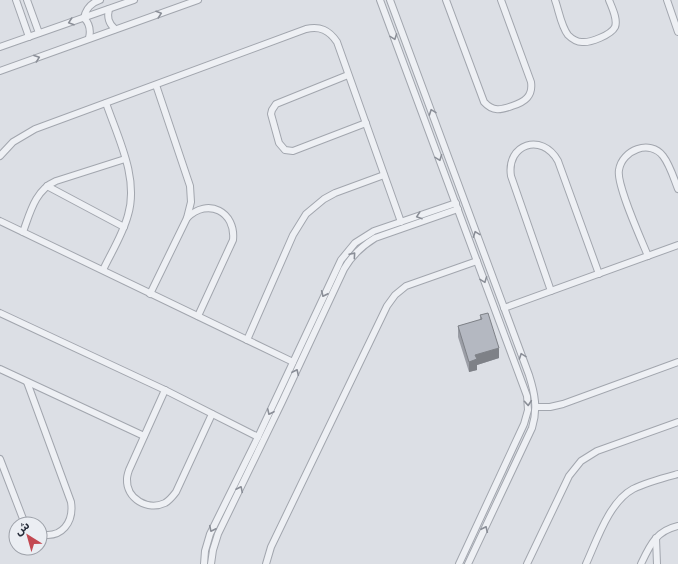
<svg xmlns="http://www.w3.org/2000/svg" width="678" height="564" font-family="'Roboto Condensed','Noto Sans Arabic',sans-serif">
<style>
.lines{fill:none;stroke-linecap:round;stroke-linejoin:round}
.street-casing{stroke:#a2a6ae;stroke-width:8}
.street{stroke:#eef0f4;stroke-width:6}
.wall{fill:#9b9ea6}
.shaded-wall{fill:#7e8187}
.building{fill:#b4b8c1;stroke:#7e8187}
.oneway{stroke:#8a8e97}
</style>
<rect width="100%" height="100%" fill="#dcdfe5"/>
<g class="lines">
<defs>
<g id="street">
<path d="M16,0L29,37"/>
<path d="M27,0L39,33"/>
<path d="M380,0L527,396L528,410L524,424L459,564"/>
<path d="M390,0L529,375C535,394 538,409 532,428L468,564"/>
<path d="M446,0L484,102C493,112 501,110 512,106C525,102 533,96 531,82L501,0"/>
<path d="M555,0C559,11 561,26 568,35C572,39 577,42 582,42C590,43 611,35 615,27C618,19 612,8 609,0"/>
<path d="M667,0L678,32"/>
<path d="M109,9C107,17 108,23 115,29"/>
<path d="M89,38C91,30 90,24 84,18C86,8 91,3 100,0"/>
<path d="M0,47L134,0"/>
<path d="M0,71L198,0"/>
<path d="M348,75L276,104L272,110L271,114L279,143L285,150L293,151L366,123"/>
<path d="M0,156L13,142L35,129L306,29C320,26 329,30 337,42L401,222"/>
<path d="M47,186L124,227"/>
<path d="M187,218C208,197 236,212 233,240L198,316"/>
<path d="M0,221L293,362"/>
<path d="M23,232C30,213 35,190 56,181L125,159"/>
<path d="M648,256C641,239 616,184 619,170C622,150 650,139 663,156C670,165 674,179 678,189"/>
<path d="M103,270C111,253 123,234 128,215C139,178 118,138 106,103"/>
<path d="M551,291L511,176C506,144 542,132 558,161L599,274"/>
<path d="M150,294L187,218L191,202L190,186L156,85"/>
<path d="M504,308L678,245"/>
<path d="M0,313L165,390L258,437"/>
<path d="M247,340L293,235L306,214L324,199L335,193L384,175"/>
<path d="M0,369L144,436"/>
<path d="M27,382L71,502C74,522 62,539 40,534"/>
<path d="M165,390L129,470C128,473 127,476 127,479C126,499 148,511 165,503C170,500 173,496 176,492L212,414"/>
<path d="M536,407H550L563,404L678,362"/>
<path d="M0,459L25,524"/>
<path d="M656,538L657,564"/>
<path d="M204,564L205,551L210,534L258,437L341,260L355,243L374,231L456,203"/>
<path d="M211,564L213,550L218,534L282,402L344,269C352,255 362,246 375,238L458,209"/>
<path d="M266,564L271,547L387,306L395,295L406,286L477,261"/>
<path d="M527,564L569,476L581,461L597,451L678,422"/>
<path d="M586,564C597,540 609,502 633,489C647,482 663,478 678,474"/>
<path d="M641,564C650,545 656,531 678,526"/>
</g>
</defs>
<!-- street casing -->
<use href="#street" class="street-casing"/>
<!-- street -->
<use href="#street" class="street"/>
</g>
<!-- wall -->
<path class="wall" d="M480,315L499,358L477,365V370L469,372L458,337V326L480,320Z"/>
<!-- shaded-wall -->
<path class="shaded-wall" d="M499,348V358L477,365V370L469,372V362L475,355Z"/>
<!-- building -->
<path class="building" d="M488,313L499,348L475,355L477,359L469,362L458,326L482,319L480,315Z"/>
<!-- one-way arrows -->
<defs><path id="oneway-chevron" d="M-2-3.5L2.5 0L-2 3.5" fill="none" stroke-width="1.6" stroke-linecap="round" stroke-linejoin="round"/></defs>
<g class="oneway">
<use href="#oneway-chevron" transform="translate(159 14) rotate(-19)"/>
<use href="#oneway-chevron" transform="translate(71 22) rotate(161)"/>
<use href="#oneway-chevron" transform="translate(394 37) rotate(70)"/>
<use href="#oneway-chevron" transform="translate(37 58) rotate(-20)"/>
<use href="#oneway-chevron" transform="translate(432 112) rotate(-110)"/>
<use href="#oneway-chevron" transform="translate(439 158) rotate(69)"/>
<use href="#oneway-chevron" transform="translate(419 216) rotate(161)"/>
<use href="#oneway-chevron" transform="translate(476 234) rotate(-110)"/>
<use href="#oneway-chevron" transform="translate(353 255) rotate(-49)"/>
<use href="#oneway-chevron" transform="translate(484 280) rotate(69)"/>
<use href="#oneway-chevron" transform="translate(324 294) rotate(115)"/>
<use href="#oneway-chevron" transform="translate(522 356) rotate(-110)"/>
<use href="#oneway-chevron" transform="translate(296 372) rotate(-65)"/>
<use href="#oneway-chevron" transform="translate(528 403) rotate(86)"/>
<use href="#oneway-chevron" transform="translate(270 412) rotate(115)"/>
<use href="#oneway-chevron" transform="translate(240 489) rotate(-64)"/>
<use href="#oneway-chevron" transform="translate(212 529) rotate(116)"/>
<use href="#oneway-chevron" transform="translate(485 529) rotate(-65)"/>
</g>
<!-- north arrow -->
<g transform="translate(28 536) rotate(323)"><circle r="19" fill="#ebeef3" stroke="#9da1a9"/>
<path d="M0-3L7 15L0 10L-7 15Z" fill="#c34952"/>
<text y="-6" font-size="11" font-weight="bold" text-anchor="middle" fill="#272d3a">ش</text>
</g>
</svg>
